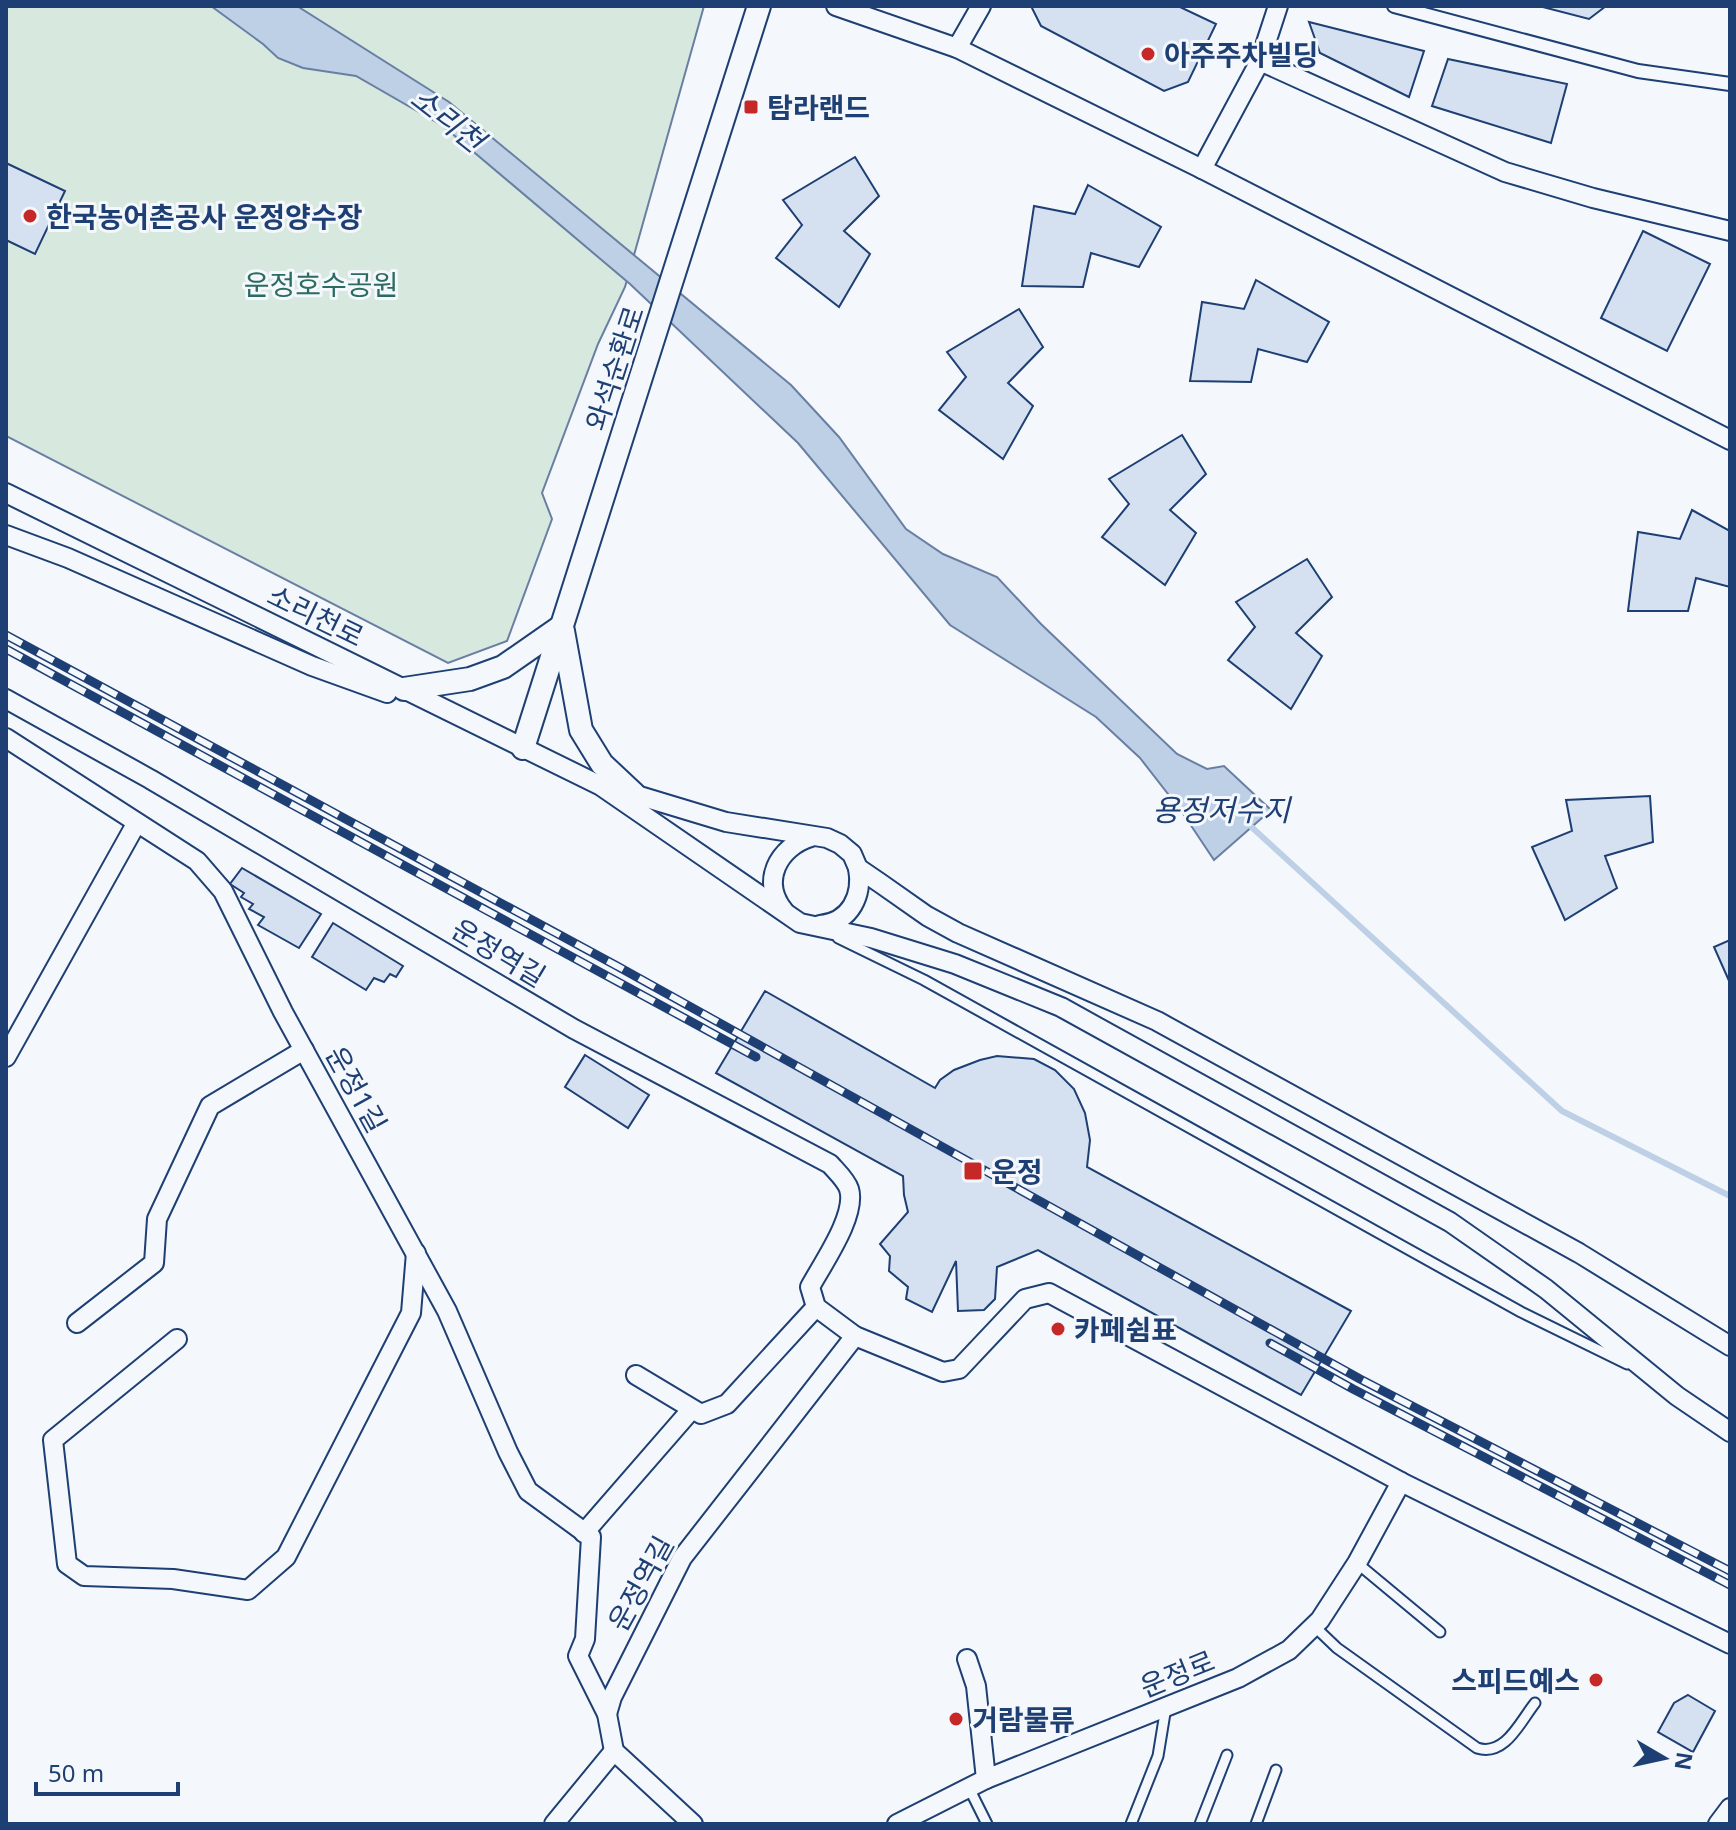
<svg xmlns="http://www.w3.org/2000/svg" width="1736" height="1830" font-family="'Noto Sans','Noto Sans KR',sans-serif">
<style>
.green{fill:#d7e8df;stroke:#687fa3;stroke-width:2}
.water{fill:#bed0e5;stroke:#687fa3;stroke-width:2}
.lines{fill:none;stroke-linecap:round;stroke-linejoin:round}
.stream{stroke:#bed0e5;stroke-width:6}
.building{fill:#d5e0f0;stroke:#1d3f73;stroke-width:2}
.service-casing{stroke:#1d3f73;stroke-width:13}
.pedestrian-casing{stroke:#1d3f73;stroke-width:16}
.minor-casing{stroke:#1d3f73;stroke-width:22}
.tertiary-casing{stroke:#1d3f73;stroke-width:26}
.service{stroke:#f4f7fb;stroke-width:9}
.pedestrian{stroke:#f4f7fb;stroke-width:12}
.minor{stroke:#f4f7fb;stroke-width:18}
.tertiary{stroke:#f4f7fb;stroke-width:22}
.rail-casing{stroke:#1d3f73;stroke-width:9}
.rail{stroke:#f4f7fb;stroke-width:6;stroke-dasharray:18;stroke-linecap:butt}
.poi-dot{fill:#c62828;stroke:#f4f7fb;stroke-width:3}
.labels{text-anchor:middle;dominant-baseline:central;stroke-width:6;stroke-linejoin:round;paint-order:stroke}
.poi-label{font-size:28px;font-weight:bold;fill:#1d3f73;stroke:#f4f7fb;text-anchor:start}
.park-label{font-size:28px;fill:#2c6c60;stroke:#f4f7fb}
.street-label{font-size:28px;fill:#1d3f73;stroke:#f4f7fb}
.water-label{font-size:30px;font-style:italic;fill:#1d3f73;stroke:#f4f7fb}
</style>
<rect width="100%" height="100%" fill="#f4f7fb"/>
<!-- green -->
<path class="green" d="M6,6H704L625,287L598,344L542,493L552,519L507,641L448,663L6,436Z"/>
<!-- water -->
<path class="water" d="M211,6H297L449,102L791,385L839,437L906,529L943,554L997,577L1041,624L1177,754L1207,769L1224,766L1271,810L1214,860L1182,812L1140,758L1096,717L950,625L798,443L630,284L443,126L356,76L303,68L278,58L263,44Z"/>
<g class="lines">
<!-- stream -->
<path class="stream" d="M1246,822L1562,1111L1730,1196"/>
</g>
<!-- building -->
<g class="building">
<path d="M1031,6H1178L1216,24L1188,82L1164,91L1041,26Z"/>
<path d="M1539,6H1606L1589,19Z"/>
<path d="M1309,22L1424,51L1409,97L1320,53Z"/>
<path d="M1448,59L1567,84L1551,143L1432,106Z"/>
<path d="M855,157L879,196L844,231L870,254L839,307L776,258L802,225L783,200Z"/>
<path d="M6,163L65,191L35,254L6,240Z"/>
<path d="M1088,185L1161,227L1139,267L1091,253L1083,287L1022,286L1034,206L1075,214Z"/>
<path d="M1643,231L1710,264L1667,351L1601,318Z"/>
<path d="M1256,280L1329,322L1307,362L1258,349L1251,382L1190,381L1202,302L1244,309Z"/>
<path d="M1019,309L1043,347L1008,383L1033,406L1003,459L939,410L966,377L947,352Z"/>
<path d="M1182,435L1206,474L1170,510L1196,533L1165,585L1102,537L1129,504L1109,479Z"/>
<path d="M1692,510L1730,531V587L1696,578L1688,611H1628L1638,532L1680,539Z"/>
<path d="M1307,559L1332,597L1296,633L1322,656L1291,709L1228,660L1255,627L1236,602Z"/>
<path d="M1650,796L1653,842L1605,856L1617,888L1565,920L1532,847L1572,831L1566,800Z"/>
<path d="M242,868L321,914L299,948L258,925L264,917L249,909L253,904L241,897L244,893L230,884Z"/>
<path d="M333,923L403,966L396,977L390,974L384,982L374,978L366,990L312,957Z"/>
<path d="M1730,940V983L1714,947Z"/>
<path d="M765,991L935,1088L940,1080L954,1070L980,1060L997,1056L1034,1059L1055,1070L1074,1089L1085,1113L1090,1140L1087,1167L1351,1311L1301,1395L1038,1250L997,1267L995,1299L984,1310L958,1311L956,1261L932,1312L906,1299L908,1287L889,1271L890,1256L880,1244L908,1212L904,1195L903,1176L716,1073Z"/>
<path d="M585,1055L649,1095L628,1128L565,1087Z"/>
<path d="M1688,1695L1715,1711L1693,1752L1658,1732L1674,1703Z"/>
</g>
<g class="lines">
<defs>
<g id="service">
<path d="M838,938L924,980L1521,1312L1627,1364"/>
<path d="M1357,1563L1440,1632"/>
<path d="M1314,1626L1337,1648L1477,1748C1505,1757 1520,1722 1535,1703"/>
<path d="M969,1788L987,1824"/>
<path d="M1131,1824L1158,1756L1166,1707"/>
<path d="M1200,1824L1227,1755"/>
<path d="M1256,1824L1276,1770"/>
</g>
<path id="pedestrian" d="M1394,6L1638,71L1730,84"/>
<g id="minor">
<path d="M836,6L957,48L1202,169L1730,440"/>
<path d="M957,48L981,6"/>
<path d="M1260,61L1505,172L1593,198L1730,231"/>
<path d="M1202,169L1260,61L1278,6"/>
<path d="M6,493L601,786L800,923L871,938L955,964L1061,1007L1450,1222L1546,1289L1677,1396L1730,1432"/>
<path d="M6,535L68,558L312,666L387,693"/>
<path d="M6,699L150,779L574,1029L830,1164C836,1171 846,1180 849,1189C857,1215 823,1263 810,1287L816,1307L855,1336L943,1372L959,1369L1025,1299L1049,1293L1401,1482L1730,1644"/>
<path d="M6,738L197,861L223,891L283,1012L447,1311L508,1452L528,1491L591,1537L585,1639L578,1656L607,1714L614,1751L693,1824"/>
<path d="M620,790L726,822L827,838L840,844L852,854L858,868L880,883L927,916L958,933L1157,1021L1579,1253L1730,1346"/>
<path d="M784,911C760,882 778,847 811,837"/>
<path d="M820,925C851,922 863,895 858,868"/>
<path d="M6,1057L136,824"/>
<path d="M77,1323L154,1263L157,1219L210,1106L304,1050"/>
<path d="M177,1339L53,1440L67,1564L84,1576L173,1579L248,1590L286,1557L411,1313L416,1253"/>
<path d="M636,1375L701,1414L727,1404L816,1307"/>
<path d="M584,1533L691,1410"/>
<path d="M967,1659L976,1686L986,1779"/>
<path d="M607,1714L612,1697L682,1558L855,1336"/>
<path d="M554,1824L614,1751"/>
<path d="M897,1824L986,1779L1238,1678L1289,1650L1320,1620L1357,1563L1401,1482"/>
<path d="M1718,1824L1730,1808"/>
</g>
<g id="tertiary">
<path d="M563,631L581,730L602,764L634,794"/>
<path d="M404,689L470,679L503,667L562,626"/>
<path d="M523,748L759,6"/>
</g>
</defs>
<!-- service casing -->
<use href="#service" class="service-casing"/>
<!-- pedestrian casing -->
<use href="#pedestrian" class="pedestrian-casing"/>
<!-- minor casing -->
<use href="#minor" class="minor-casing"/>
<!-- tertiary casing -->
<use href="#tertiary" class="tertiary-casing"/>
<!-- service -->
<use href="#service" class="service"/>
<!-- pedestrian -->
<use href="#pedestrian" class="pedestrian"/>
<!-- minor -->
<use href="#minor" class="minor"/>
<!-- tertiary -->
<use href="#tertiary" class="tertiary"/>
<defs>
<g id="rail">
<path d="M6,635L617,966L1360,1379L1730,1571"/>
<path d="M6,649L756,1057"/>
<path d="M1270,1343L1353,1389L1730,1585"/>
</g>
</defs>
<!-- rail casing -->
<use href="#rail" class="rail-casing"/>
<!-- rail -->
<use href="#rail" class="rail"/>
</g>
<!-- markers -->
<g class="poi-dot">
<circle cx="1148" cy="54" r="8"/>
<rect x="743" y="99" width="16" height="16" rx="4"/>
<circle cx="30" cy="216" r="8"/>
<rect x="963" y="1161" width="20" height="20" rx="4"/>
<circle cx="1058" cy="1329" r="8"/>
<circle cx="1596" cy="1680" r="8"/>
<circle cx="956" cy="1719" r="8"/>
</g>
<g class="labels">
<!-- poi labels -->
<g class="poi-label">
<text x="1164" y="54">아주주차빌딩</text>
<text x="767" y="107">탐라랜드</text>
<text x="46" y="216">한국농어촌공사 운정양수장</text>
<text x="991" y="1171">운정</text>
<text x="1074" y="1329">카페쉼표</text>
<text x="1580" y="1680" text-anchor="end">스피드예스</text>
<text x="972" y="1719">거람물류</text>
</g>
<!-- park labels -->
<g class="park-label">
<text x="321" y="284">운정호수공원</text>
</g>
<!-- street labels -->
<g class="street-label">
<text transform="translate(614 368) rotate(-72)">와석순환로</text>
<text transform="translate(316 615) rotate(26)">소리천로</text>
<text transform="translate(499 952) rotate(31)">운정역길</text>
<text transform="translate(357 1089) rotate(61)">운정1길</text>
<text transform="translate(640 1583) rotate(-61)">운정역길</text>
<text transform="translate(1177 1673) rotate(-22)">운정로</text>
</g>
<!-- water labels -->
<g class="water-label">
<text transform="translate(448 119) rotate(38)">소리천</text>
<text x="1221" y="809">용정저수지</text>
</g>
</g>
<!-- border -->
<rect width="1736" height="1830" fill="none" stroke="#1d3f73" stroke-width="16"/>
<!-- north arrow -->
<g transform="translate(1664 1758) rotate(99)" stroke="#f4f7fb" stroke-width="6" paint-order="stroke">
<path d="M0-6L14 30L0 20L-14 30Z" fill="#1d3f73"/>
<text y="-12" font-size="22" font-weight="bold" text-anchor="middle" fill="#1d3f73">N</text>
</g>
<!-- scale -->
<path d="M36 1782v12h142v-12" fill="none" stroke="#1d3f73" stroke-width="4"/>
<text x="48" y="1782" font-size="24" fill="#1d3f73" stroke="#f4f7fb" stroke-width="6" paint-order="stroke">50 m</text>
</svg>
